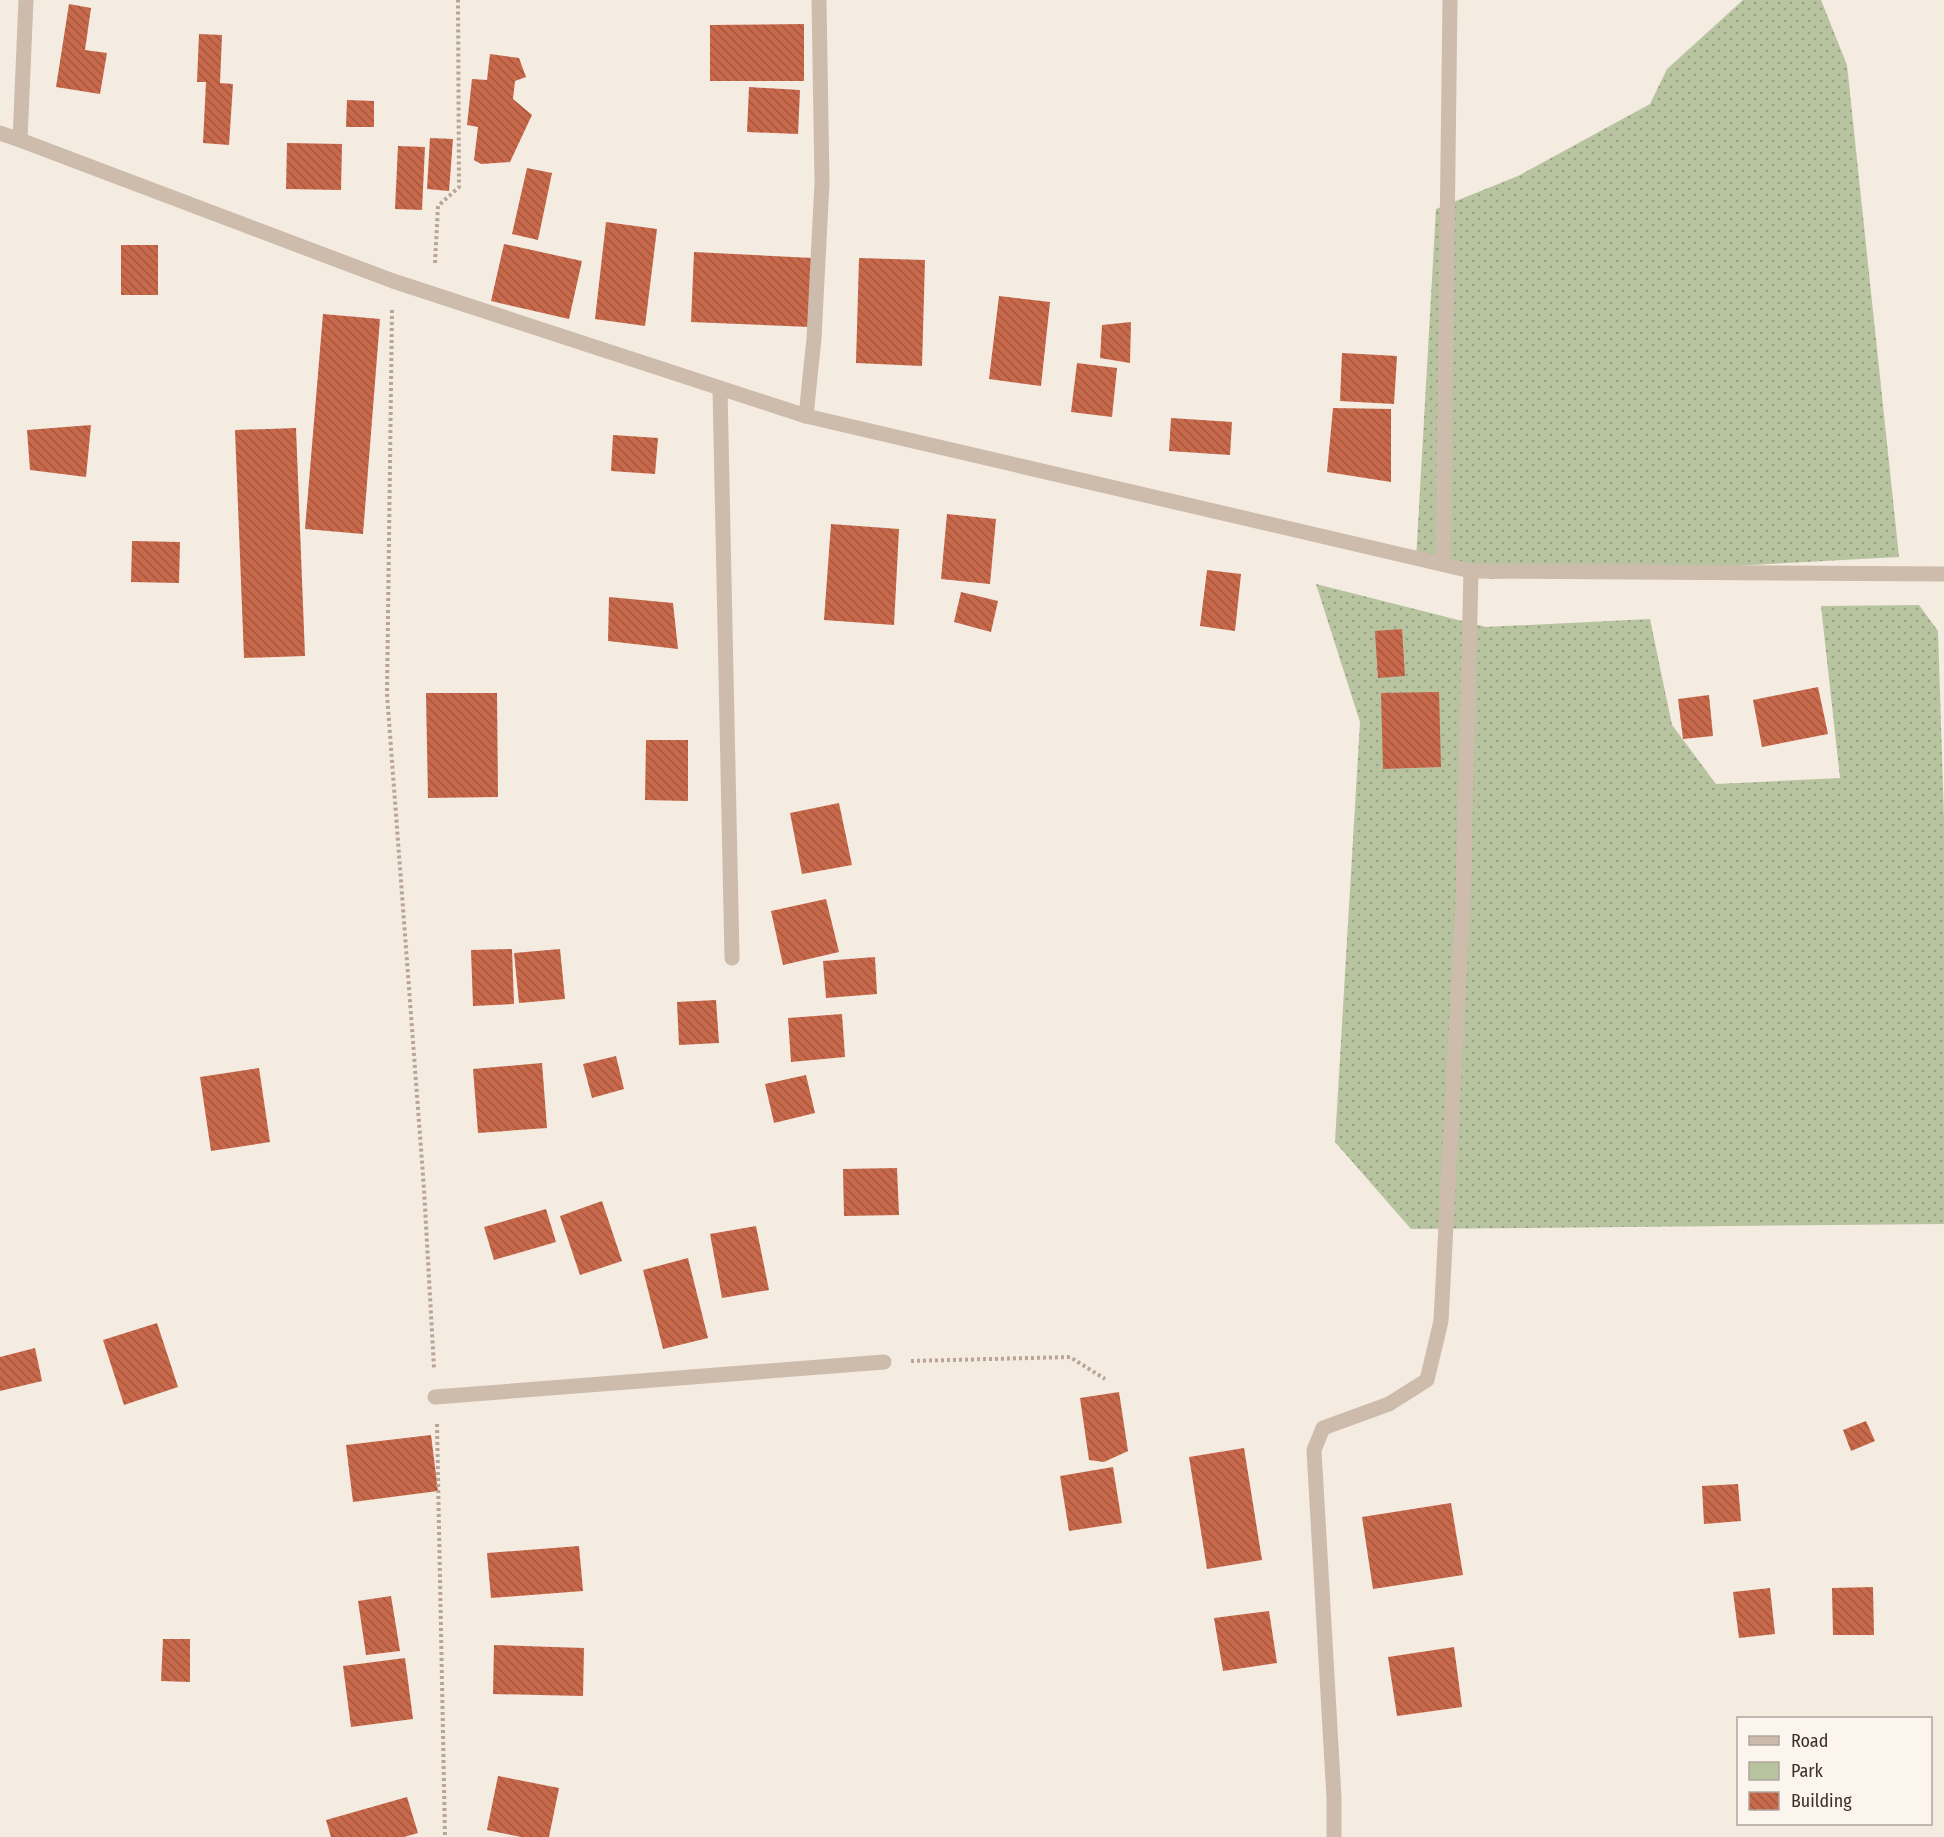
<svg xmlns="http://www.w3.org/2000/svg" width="1944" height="1837" font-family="'Fira Sans Condensed',sans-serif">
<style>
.green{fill:url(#green-dots)}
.building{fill:url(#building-back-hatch)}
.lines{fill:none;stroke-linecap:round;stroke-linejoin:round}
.path{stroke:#b9a596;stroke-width:4;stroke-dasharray:3 3;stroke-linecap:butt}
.street{stroke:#cdbbac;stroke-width:15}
</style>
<defs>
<pattern id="green-dots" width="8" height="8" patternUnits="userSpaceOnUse" patternTransform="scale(1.5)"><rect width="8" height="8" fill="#b8c4a0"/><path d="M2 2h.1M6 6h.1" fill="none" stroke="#97a083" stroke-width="1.8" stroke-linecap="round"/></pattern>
<pattern id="building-back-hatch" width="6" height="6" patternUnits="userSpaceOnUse" patternTransform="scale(1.5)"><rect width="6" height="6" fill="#c8694b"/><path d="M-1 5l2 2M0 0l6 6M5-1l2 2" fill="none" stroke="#a4573f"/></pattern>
</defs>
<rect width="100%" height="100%" fill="#f4ebe1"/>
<!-- green -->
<g class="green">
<path d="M1743,0H1821L1847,65L1899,557L1491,579L1416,560L1436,209L1518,176L1650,104L1667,69Z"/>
<path d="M1316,584L1486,627L1650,619L1672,725L1716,784L1840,778L1821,606L1919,605L1938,631L1944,818V1224L1411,1229L1335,1142L1360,722Z"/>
</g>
<!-- building -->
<g class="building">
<path d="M69,4L91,8L85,50L107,53L100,94L56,87Z"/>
<path d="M804,24V81H710V25Z"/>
<path d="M199,34L222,35L220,83L233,84L229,145L203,143L206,82H197Z"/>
<path d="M490,54L519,58L526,77L515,81L513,99L532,115L510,162L481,164L474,160L478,127L467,125L472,79L487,80Z"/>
<path d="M749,87L800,90L798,134L747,132Z"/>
<path d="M347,100L374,101V127H346Z"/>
<path d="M430,138L453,139L449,191L427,189Z"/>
<path d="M287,143L342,144L341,190L286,189Z"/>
<path d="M398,146L425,147L422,210L395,209Z"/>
<path d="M527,168L552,173L538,240L512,234Z"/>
<path d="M606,222L657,229L645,326L595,319Z"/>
<path d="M504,244L582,261L569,319L491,301Z"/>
<rect x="121" y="245" width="37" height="50"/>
<path d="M694,252L813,258L810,327L691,322Z"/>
<path d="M859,258L925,260L922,366L856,363Z"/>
<path d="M999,296L1050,302L1041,386L989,379Z"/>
<path d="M323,314L380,319L363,534L305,529Z"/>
<path d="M1131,322L1130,363L1100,358L1102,325Z"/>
<path d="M1342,353L1397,356L1394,404L1340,401Z"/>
<path d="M1077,363L1117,368L1112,417L1071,412Z"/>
<path d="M1333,408L1391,409V482L1327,472Z"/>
<path d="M1171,418L1232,422L1230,455L1169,451Z"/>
<path d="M91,425L86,477L30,470L27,430Z"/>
<path d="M296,428L305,656L244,658L235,430Z"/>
<path d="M613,435L658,438L655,474L611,471Z"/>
<path d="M947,514L996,519L990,584L941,579Z"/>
<path d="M831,524L899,529L894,625L824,620Z"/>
<path d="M132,541L180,542L179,583L131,582Z"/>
<path d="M1207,570L1241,574L1235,631L1200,626Z"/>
<path d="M961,592L998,601L991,632L954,622Z"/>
<path d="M609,597L673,603L678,649L608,641Z"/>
<path d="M1402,629L1405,676L1378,678L1375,631Z"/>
<path d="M1818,687L1828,734L1762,747L1753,700Z"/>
<path d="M1439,692L1441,767L1383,769L1381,693Z"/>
<path d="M426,693H497L498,797L428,798Z"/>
<path d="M1709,695L1713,736L1683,739L1678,699Z"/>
<path d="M646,740H688V801L645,800Z"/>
<path d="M839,803L852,865L802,874L790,813Z"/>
<path d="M826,899L839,952L783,965L771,911Z"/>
<path d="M512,949L514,1004L473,1006L471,950Z"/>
<path d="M560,949L565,999L519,1003L514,953Z"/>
<path d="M875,957L877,994L826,998L823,961Z"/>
<path d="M716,1000L719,1043L679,1045L677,1002Z"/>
<path d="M842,1014L845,1057L791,1062L788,1018Z"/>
<path d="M616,1056L624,1089L592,1098L583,1064Z"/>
<path d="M542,1063L547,1128L478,1133L473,1069Z"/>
<path d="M259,1068L270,1142L211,1151L200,1077Z"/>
<path d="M806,1075L815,1113L774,1123L765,1084Z"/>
<path d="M897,1168L899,1215L844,1216L843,1169Z"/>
<path d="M602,1201L622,1261L580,1275L560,1216Z"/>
<path d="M546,1209L556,1242L494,1260L484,1227Z"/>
<path d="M756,1226L769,1290L722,1298L710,1234Z"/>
<path d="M688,1258L708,1338L663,1349L643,1270Z"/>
<path d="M157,1323L178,1387L124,1405L103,1340Z"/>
<path d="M35,1348L42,1381L0,1391V1357Z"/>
<path d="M1119,1392L1128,1451L1104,1462L1089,1460L1080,1398Z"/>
<path d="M1866,1421L1875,1441L1851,1451L1843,1430Z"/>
<path d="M431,1435L438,1491L353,1502L346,1445Z"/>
<path d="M1244,1448L1262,1560L1207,1569L1189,1457Z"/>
<path d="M1113,1467L1122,1523L1069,1531L1060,1476Z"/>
<path d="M1738,1484L1741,1521L1704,1524L1702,1486Z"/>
<path d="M1451,1503L1463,1575L1373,1589L1362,1517Z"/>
<path d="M579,1546L583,1591L491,1598L487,1553Z"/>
<path d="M1873,1587L1874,1635H1833L1832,1588Z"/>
<path d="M1770,1588L1775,1634L1739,1638L1733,1592Z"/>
<path d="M391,1596L400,1651L366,1655L358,1601Z"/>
<path d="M1269,1611L1277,1663L1223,1671L1214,1618Z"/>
<path d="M163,1639H190V1682L161,1681Z"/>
<path d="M494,1645L584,1648L583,1696L493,1694Z"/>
<path d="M1454,1647L1462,1707L1397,1716L1388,1657Z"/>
<path d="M405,1658L413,1719L351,1727L343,1666Z"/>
<path d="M498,1776L559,1788L549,1837H521L487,1830Z"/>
<path d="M407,1797L418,1833L404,1837H331L326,1820Z"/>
</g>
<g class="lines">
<!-- path -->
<g class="path">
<path d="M435,263L438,206L459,187L458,0"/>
<path d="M392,310L387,694L424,1189L434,1368"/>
<path d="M911,1361L1070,1357L1105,1379"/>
<path d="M437,1424L445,1837"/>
</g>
<!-- street -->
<g class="street">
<path d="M0,133L20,140L26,0"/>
<path d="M20,140L393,281L806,416L1471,571L1944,574"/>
<path d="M720,389L732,958"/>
<path d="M806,416L814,338L822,183L819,0"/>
<path d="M1443,564L1450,0"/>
<path d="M435,1397L884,1362"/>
<path d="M1334,1837V1798L1314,1450L1323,1428L1389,1404L1427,1380L1441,1321L1463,900L1471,571"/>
</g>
</g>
<!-- legend -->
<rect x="1737" y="1717" width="195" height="108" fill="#fbf5ee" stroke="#aea6a0" stroke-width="1.5"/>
<rect x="1749" y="1736" width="30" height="9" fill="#cdbbac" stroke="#aea6a0" stroke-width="1.5"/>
<text x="1791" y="1747" font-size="18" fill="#3b302b">Road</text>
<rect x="1749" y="1762" width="30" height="18" fill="#b8c4a0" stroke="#aea6a0" stroke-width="1.5"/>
<text x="1791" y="1777" font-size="18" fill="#3b302b">Park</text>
<rect x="1749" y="1792" width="30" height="18" fill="url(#building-back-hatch)" stroke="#aea6a0" stroke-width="1.5"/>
<text x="1791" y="1807" font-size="18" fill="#3b302b">Building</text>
</svg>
